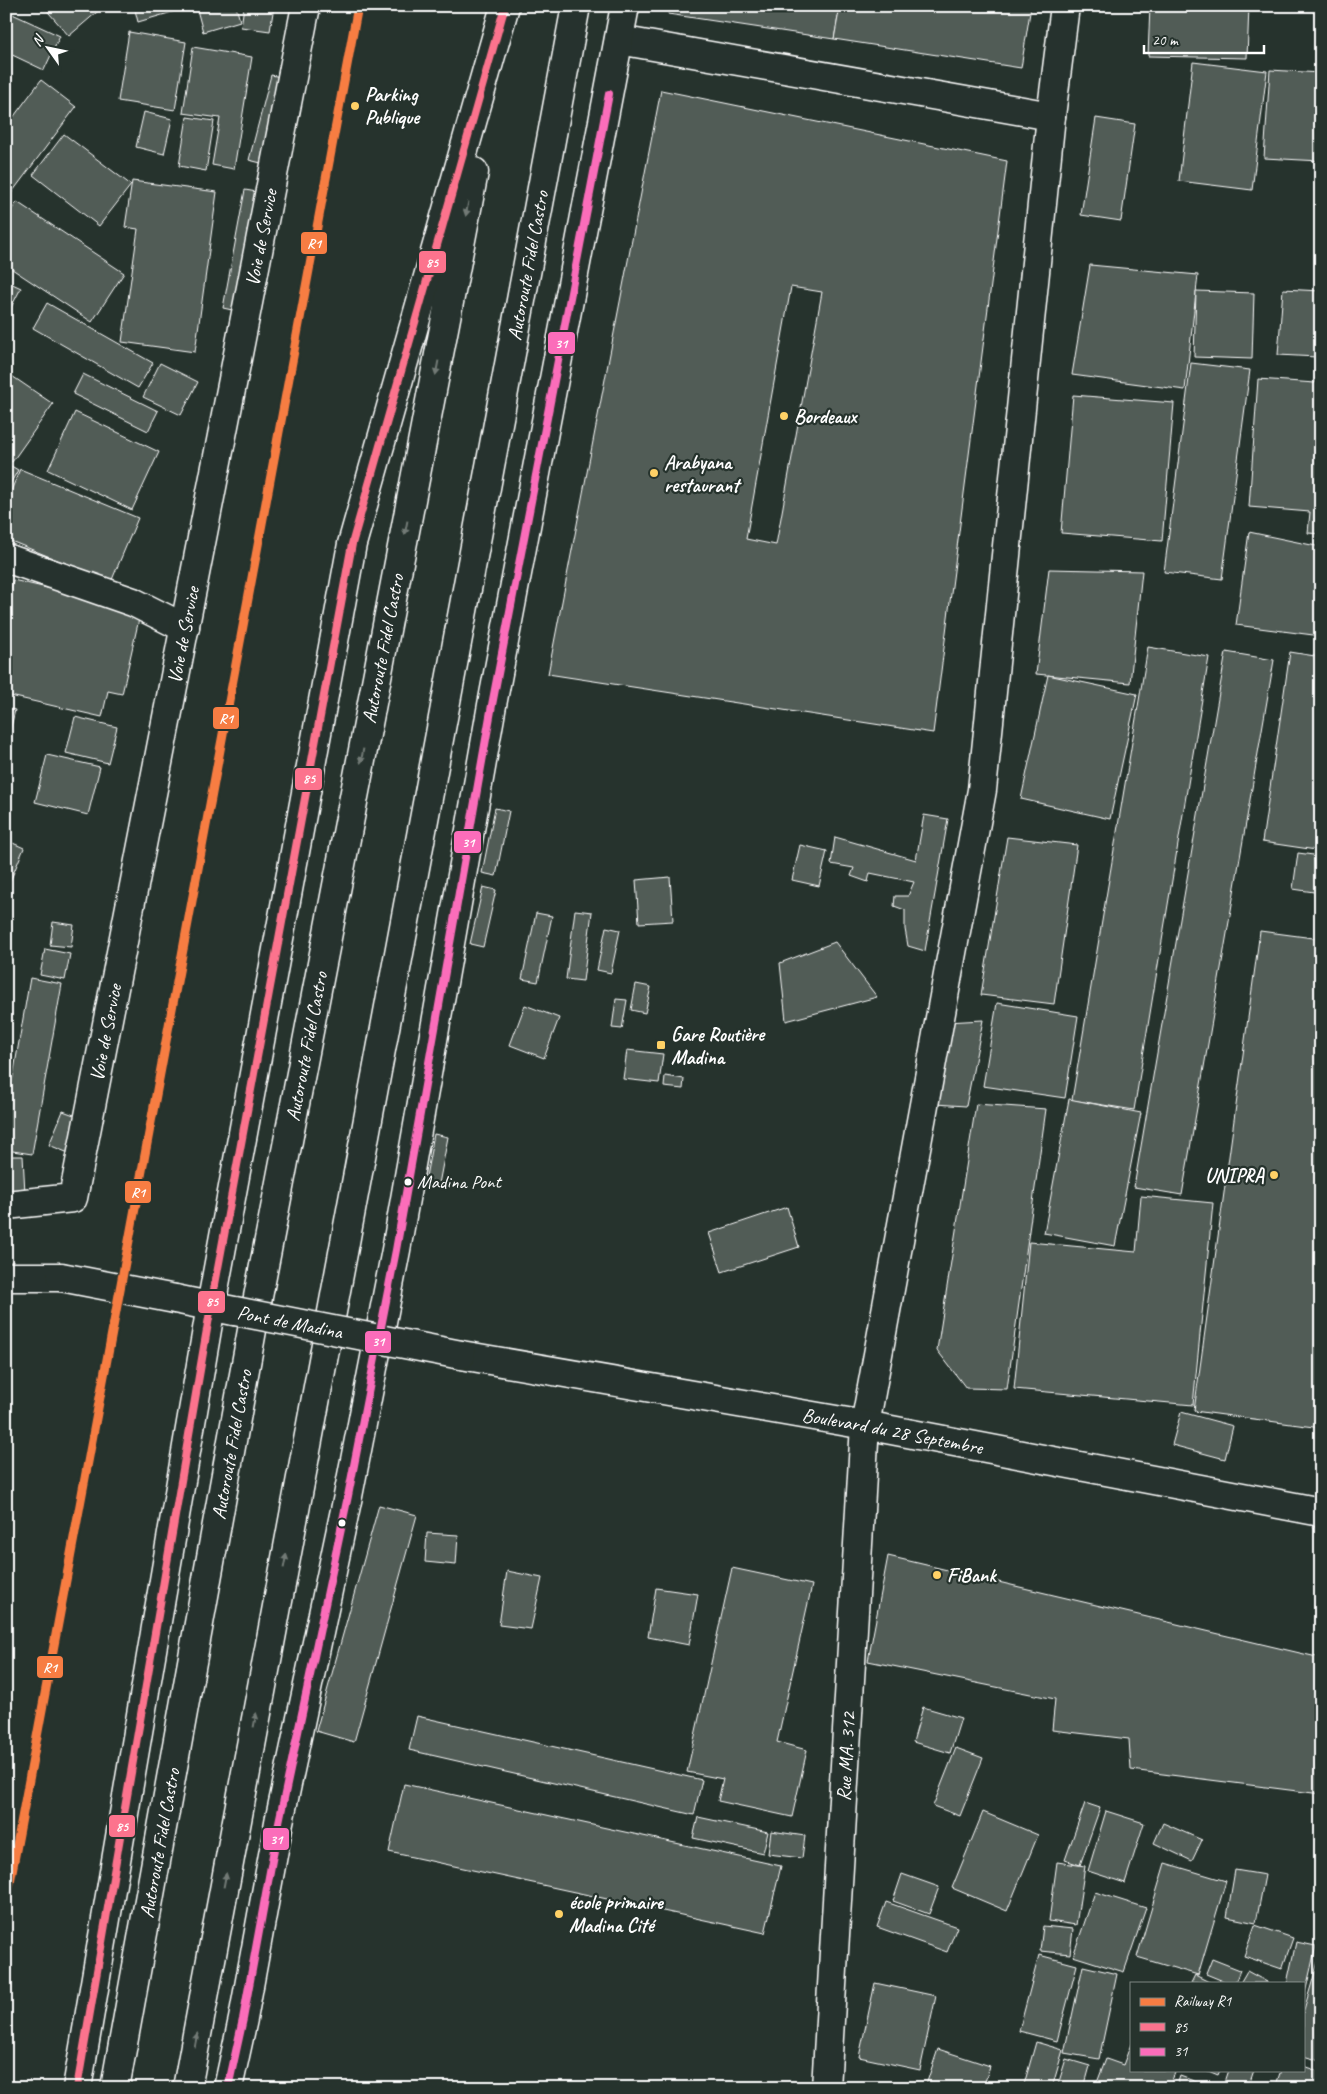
<svg xmlns="http://www.w3.org/2000/svg" width="1327" height="2094" font-family="Caveat,sans-serif">
<style>
.building{fill:#515c57;stroke:#fff;fill-rule:evenodd}
.lines{fill:none;stroke-linecap:round;stroke-linejoin:round}
.minor-casing{stroke:#fff;stroke-width:31}
.secondary-casing{stroke:#fff;stroke-width:31}
.trunk-casing{stroke:#fff;stroke-width:31}
.minor{stroke:#26332d;stroke-width:28}
.secondary{stroke:#26332d;stroke-width:28}
.trunk{stroke:#26332d;stroke-width:28}
.rail{stroke:#fff;stroke-width:4}
.secondary-bridge-casing{stroke:#fff;stroke-width:31;stroke-linecap:butt}
.secondary-bridge{stroke:#26332d;stroke-width:28}
.bus-1-casing{stroke:#26332d;stroke-width:11}
.bus-2-casing{stroke:#26332d;stroke-width:11}
.bus-1{stroke:#fc738d;stroke-width:8}
.bus-2{stroke:#fb6dba;stroke-width:8}
.rail-1-casing{stroke:#26332d;stroke-width:12}
.rail-1{stroke:#f77d43;stroke-width:9}
.oneway{fill:#727a76}
.poi-dot{fill:#ffd166;stroke:#26332d;stroke-width:2}
.bus-dot{fill:#fff;stroke:#26332d;stroke-width:2}
.labels{text-anchor:middle;dominant-baseline:central;stroke-width:4.5;stroke-linejoin:round;paint-order:stroke}
.bus-label{font-size:19px;fill:#fff;stroke:#26332d;text-anchor:start}
.poi-label{font-size:20px;font-weight:bold;fill:#fff;stroke:#26332d;text-anchor:start}
.street-label{font-size:20px;fill:#fff;stroke:#26332d}
.line-badge{stroke:#26332d;stroke-width:2}
.badge-label{font-size:14px;text-anchor:middle;font-weight:bold;fill:#fff}
</style>
<rect width="100%" height="100%" fill="#26332d"/>
<filter id="ink" filterUnits="userSpaceOnUse"><feTurbulence type="fractalNoise" baseFrequency=".02" numOctaves="2"/><feDisplacementMap in="SourceGraphic" scale="10" xChannelSelector="R" yChannelSelector="G"/><feConvolveMatrix kernelMatrix="1 2 1 2 8 2 1 2 1" color-interpolation-filters="sRGB"/></filter>
<g filter="url(#ink)">
<!-- building -->
<g class="building">
<path d="M43,6H104L69,36Z"/>
<path d="M134,6H186V8L138,22Z"/>
<path d="M196,6H236L240,21L203,32Z"/>
<path d="M244,6H274L270,31L241,27Z"/>
<path d="M669,6H840L834,39L668,14Z"/>
<path d="M840,6H1031L1021,68L834,39Z"/>
<path d="M1150,6H1249L1247,58L1148,56Z"/>
<path d="M6,11L60,36L44,70L6,52Z"/>
<path d="M129,32L186,42L175,110L118,101Z"/>
<path d="M193,47L252,57L234,169L212,165L220,118L183,113Z"/>
<path d="M1193,62L1267,71L1252,190L1179,181Z"/>
<path d="M1270,70L1321,73V161L1264,158Z"/>
<path d="M271,75L291,79L269,165L249,160Z"/>
<path d="M41,80L76,107L7,199L6,127Z"/>
<path d="M661,90L1007,161L933,733L548,674ZM791,287L822,292L776,545L746,539Z"/>
<path d="M144,112L172,119L164,154L136,147Z"/>
<path d="M187,117L214,121L206,171L179,166Z"/>
<path d="M1096,118L1135,124L1121,221L1081,215Z"/>
<path d="M64,134L131,185L99,226L33,175Z"/>
<path d="M132,181L217,192L195,352L122,342L138,229L125,227Z"/>
<path d="M245,190L263,193L241,312L223,308Z"/>
<path d="M17,202L124,273L92,322L6,265V218Z"/>
<path d="M1090,265L1198,275L1185,390L1072,375Z"/>
<path d="M6,281L21,288L6,317Z"/>
<path d="M1283,289L1321,291V534L1308,533L1310,512L1249,507L1258,379L1315,383L1317,357L1278,355Z"/>
<path d="M1196,291L1254,293L1252,359L1194,357Z"/>
<path d="M47,303L153,363L138,388L33,328Z"/>
<path d="M160,363L198,382L181,415L143,397Z"/>
<path d="M1191,363L1250,370L1222,579L1164,572Z"/>
<path d="M6,372L53,404L12,462L6,458Z"/>
<path d="M83,374L158,411L148,431L73,394Z"/>
<path d="M1073,395L1174,403L1162,541L1061,533Z"/>
<path d="M75,412L159,452L132,510L48,470Z"/>
<path d="M6,463L18,470L6,491Z"/>
<path d="M20,469L138,518L111,582L6,539V503Z"/>
<path d="M1249,532L1321,547V636L1236,625Z"/>
<path d="M1049,569L1142,571L1130,683L1036,674Z"/>
<path d="M13,580L141,610L122,694L108,691L102,717L6,695V610Z"/>
<path d="M1148,647L1209,657L1134,1110L1072,1100Z"/>
<path d="M1226,652L1274,660L1182,1195L1134,1187Z"/>
<path d="M1290,652L1321,657V818L1316,850L1262,842Z"/>
<path d="M1048,675L1137,694L1110,819L1021,799Z"/>
<path d="M6,708L15,710L6,748Z"/>
<path d="M75,717L117,727L108,763L66,753Z"/>
<path d="M47,755L100,767L88,815L35,802Z"/>
<path d="M495,808L509,811L496,876L482,873Z"/>
<path d="M924,815L948,819L925,951L908,946L905,929V910L894,906L895,896H908L914,882L870,873L868,882L851,876L854,868L831,864L835,837L916,860Z"/>
<path d="M1007,837L1077,845L1054,1004L981,995Z"/>
<path d="M6,840L24,848L6,891Z"/>
<path d="M800,845L827,851L819,886L792,880Z"/>
<path d="M1298,853L1321,856V893L1293,889Z"/>
<path d="M670,877L673,921L639,923L636,880Z"/>
<path d="M483,887L496,890L483,947L470,944Z"/>
<path d="M575,910L592,912L583,981L566,979Z"/>
<path d="M536,913L552,916L538,982L522,979Z"/>
<path d="M53,922L74,925L71,947L50,945Z"/>
<path d="M606,927L620,930L611,973L597,970Z"/>
<path d="M1260,931L1321,939V1428L1194,1411Z"/>
<path d="M835,942L877,997L786,1021L780,963Z"/>
<path d="M45,949L70,954L65,980L40,975Z"/>
<path d="M30,978L62,984L32,1154L6,1150V1117Z"/>
<path d="M636,984L651,987L645,1013L631,1010Z"/>
<path d="M616,999L627,1000L622,1029L612,1028Z"/>
<path d="M997,1003L1078,1016L1065,1098L983,1086Z"/>
<path d="M525,1005L559,1018L544,1058L510,1045Z"/>
<path d="M983,1020L966,1106L935,1104L947,1022Z"/>
<path d="M627,1050L663,1054L659,1083L623,1079Z"/>
<path d="M665,1076L684,1079L683,1089L664,1087Z"/>
<path d="M1069,1099L1141,1113L1115,1246L1044,1233Z"/>
<path d="M976,1104L1046,1109L1007,1389L966,1388L937,1350Z"/>
<path d="M63,1111L85,1119L71,1154L49,1145Z"/>
<path d="M434,1134L448,1137L439,1184L425,1182Z"/>
<path d="M6,1156H23L25,1193L6,1194Z"/>
<path d="M1141,1196L1213,1203L1193,1405L1014,1389L1029,1242L1136,1252Z"/>
<path d="M787,1207L799,1247L722,1272L709,1233Z"/>
<path d="M1181,1412L1233,1426L1225,1459L1172,1445Z"/>
<path d="M379,1505L417,1515L354,1742L316,1731Z"/>
<path d="M427,1533L458,1535L456,1565L425,1562Z"/>
<path d="M888,1556L1321,1658V1794L1131,1770L1129,1739L1052,1730L1055,1699L868,1661Z"/>
<path d="M732,1568L812,1585L777,1742L807,1750L792,1817L718,1801L723,1779L687,1772Z"/>
<path d="M507,1571L542,1578L531,1629L499,1625Z"/>
<path d="M656,1588L698,1594L689,1645L648,1637Z"/>
<path d="M923,1707L961,1718L950,1753L913,1742Z"/>
<path d="M417,1716L702,1780L694,1815L409,1750Z"/>
<path d="M956,1748L983,1758L960,1816L933,1806Z"/>
<path d="M404,1784L781,1866L765,1933L389,1852Z"/>
<path d="M1085,1803L1100,1808L1080,1865L1065,1860Z"/>
<path d="M1106,1811L1144,1823L1125,1883L1088,1871Z"/>
<path d="M983,1812L1038,1835L1007,1911L952,1888Z"/>
<path d="M698,1817L768,1832L763,1853L693,1838Z"/>
<path d="M1163,1823L1202,1840L1192,1861L1154,1843Z"/>
<path d="M771,1831L805,1836L802,1858L768,1854Z"/>
<path d="M1057,1862L1085,1866L1076,1925L1049,1921Z"/>
<path d="M1165,1863L1226,1881L1198,1975L1137,1957Z"/>
<path d="M1235,1870L1265,1875L1256,1923L1227,1917Z"/>
<path d="M902,1874L939,1887L929,1914L893,1901Z"/>
<path d="M1095,1892L1146,1908L1124,1972L1073,1956Z"/>
<path d="M886,1902L957,1927L947,1952L877,1927Z"/>
<path d="M1255,1925L1293,1938L1282,1969L1244,1956Z"/>
<path d="M1043,1926L1073,1929L1070,1954L1040,1951Z"/>
<path d="M1296,1942L1316,1946L1303,2002V1983H1287Z"/>
<path d="M1039,1955L1077,1965L1057,2041L1019,2031Z"/>
<path d="M1320,1955H1321V2061L1303,2056V2013Z"/>
<path d="M1212,1959L1240,1970L1235,1983H1228L1206,1974Z"/>
<path d="M1083,1966L1117,1974L1099,2059L1064,2053Z"/>
<path d="M1247,1971L1267,1982V1983H1240Z"/>
<path d="M1195,1975L1211,1983H1191Z"/>
<path d="M875,1983L936,1996L920,2070L859,2057Z"/>
<path d="M1036,2042L1063,2050L1052,2088H1023Z"/>
<path d="M1131,2044V2070H1176L1169,2088H1095L1106,2059L1123,2065Z"/>
<path d="M938,2049L990,2066L983,2088H925Z"/>
<path d="M1066,2059L1090,2066L1084,2088H1057Z"/>
<path d="M1303,2066L1321,2072V2088H1275L1281,2070H1303Z"/>
<path d="M1206,2070H1220L1218,2075Z"/>
<path d="M1228,2070H1254L1248,2088H1222Z"/>
<path d="M1180,2076L1213,2088H1176Z"/>
</g>
<g class="lines">
<defs>
<g id="minor">
<path d="M619,40L1051,116"/>
<path d="M6,558L133,602L185,628"/>
<path id="s1" d="M6,1205L73,1198L306,6"/>
<path d="M228,2088L243,2019L279,1822L348,1496L396,1250L492,705L625,6"/>
<path id="s2" d="M826,2088L865,1425L982,790L1051,116L1065,6"/>
</g>
<g id="secondary">
<path d="M6,1277H61"/>
<path d="M175,1299L234,1311"/>
<path id="s3" d="M461,1355L865,1425L1321,1512"/>
</g>
<g id="trunk">
<path d="M77,2088L211,1306L352,544L505,6"/>
<path id="s4" d="M115,2088L258,1297L474,172"/>
<path id="s5" d="M187,2088L576,6"/>
</g>
</defs>
<!-- minor casing -->
<use href="#minor" class="minor-casing"/>
<!-- secondary casing -->
<use href="#secondary" class="secondary-casing"/>
<!-- trunk casing -->
<use href="#trunk" class="trunk-casing"/>
<!-- minor -->
<use href="#minor" class="minor"/>
<!-- secondary -->
<use href="#secondary" class="secondary"/>
<!-- trunk -->
<use href="#trunk" class="trunk"/>
<!-- rail -->
<path class="rail" d="M6,1904L358,6"/>
<defs>
<g id="secondary-bridge">
<path d="M61,1277L175,1299"/>
<path id="s6" d="M235,1311L461,1355"/>
</g>
</defs>
<!-- secondary-bridge casing -->
<use href="#secondary-bridge" class="secondary-bridge-casing"/>
<!-- secondary-bridge -->
<use href="#secondary-bridge" class="secondary-bridge"/>
<defs>
<path id="bus-1" d="M77,2088L211,1306L352,544L505,6"/>
<path id="bus-2" d="M228,2088L243,2019L279,1822L348,1496L396,1250L492,705L609,94"/>
</defs>
<!-- bus-1 casing -->
<use href="#bus-1" class="bus-1-casing"/>
<!-- bus-2 casing -->
<use href="#bus-2" class="bus-2-casing"/>
<!-- bus-1 -->
<use href="#bus-1" class="bus-1"/>
<!-- bus-2 -->
<use href="#bus-2" class="bus-2"/>
<defs>
<path id="rail-1" d="M6,1904L358,6"/>
</defs>
<!-- rail-1 casing -->
<use href="#rail-1" class="rail-1-casing"/>
<!-- rail-1 -->
<use href="#rail-1" class="rail-1"/>
</g>
<!-- one-way arrows -->
<defs><path id="oneway-solid" d="M-6-.8H1V-3.2L6.5 0L1 3.2V.8H-6Z" transform="scale(1.25)"/></defs>
<g class="oneway">
<use href="#oneway-solid" transform="translate(467 209) rotate(101)"/>
<use href="#oneway-solid" transform="translate(437 368) rotate(101)"/>
<use href="#oneway-solid" transform="translate(406 528) rotate(101)"/>
<use href="#oneway-solid" transform="translate(362 756) rotate(101)"/>
<use href="#oneway-solid" transform="translate(285 1561) rotate(-79)"/>
<use href="#oneway-solid" transform="translate(255 1720) rotate(-79)"/>
<use href="#oneway-solid" transform="translate(225 1880) rotate(-79)"/>
<use href="#oneway-solid" transform="translate(196 2040) rotate(-79)"/>
</g>
</g>
<!-- markers -->
<g class="poi-dot">
<circle cx="355" cy="106" r="5"/>
<circle cx="784" cy="416" r="5"/>
<circle cx="654" cy="473" r="5"/>
<rect x="656" y="1040" width="10" height="10" rx="2.5"/>
<circle cx="1274" cy="1175" r="5"/>
<circle cx="937" cy="1575" r="5"/>
<circle cx="559" cy="1914" r="5"/>
</g>
<g class="bus-dot">
<circle cx="408" cy="1182" r="4.5"/>
<circle cx="342" cy="1523" r="4.5"/>
</g>
<g class="labels">
<!-- bus labels -->
<g class="bus-label">
<text x="417" y="1182">Madina Pont</text>
</g>
<!-- poi labels -->
<g class="poi-label">
<text x="365" y="94">Parking<tspan x="365" dy="23">Publique</tspan></text>
<text x="794" y="416">Bordeaux</text>
<text x="664" y="462">Arabyana<tspan x="664" dy="23">restaurant</tspan></text>
<text x="671" y="1034">Gare Routière<tspan x="671" dy="23">Madina</tspan></text>
<text x="1264" y="1175" text-anchor="end">UNIPRA</text>
<text x="947" y="1575">FiBank</text>
<text x="569" y="1902">école primaire<tspan x="569" dy="23">Madina Cité</tspan></text>
</g>
<!-- street labels -->
<g class="street-label">
<text stroke="none"><textPath href="#s1" startOffset="1046">Voie de Service</textPath></text>
<text stroke="none"><textPath href="#s5" startOffset="1854">Autoroute Fidel Castro</textPath></text>
<text stroke="none"><textPath href="#s1" startOffset="641">Voie de Service</textPath></text>
<text stroke="none"><textPath href="#s4" startOffset="1464">Autoroute Fidel Castro</textPath></text>
<text stroke="none"><textPath href="#s1" startOffset="236">Voie de Service</textPath></text>
<text stroke="none"><textPath href="#s4" startOffset="1059">Autoroute Fidel Castro</textPath></text>
<text stroke="none"><textPath href="#s6" startOffset="56">Pont de Madina</textPath></text>
<text stroke="none"><textPath href="#s3" startOffset="438">Boulevard du 28 Septembre</textPath></text>
<text stroke="none"><textPath href="#s4" startOffset="654">Autoroute Fidel Castro</textPath></text>
<text stroke="none"><textPath href="#s2" startOffset="332">Rue MA. 312</textPath></text>
<text stroke="none"><textPath href="#s4" startOffset="249">Autoroute Fidel Castro</textPath></text>
</g>
</g>
<g class="line-badge">
<rect x="300" y="231" width="28" height="24" rx="5" fill="#f77d43"/>
<rect x="418" y="250" width="29" height="24" rx="5" fill="#fc738d"/>
<rect x="547" y="331" width="29" height="24" rx="5" fill="#fb6dba"/>
<rect x="212" y="706" width="28" height="24" rx="5" fill="#f77d43"/>
<rect x="294" y="767" width="29" height="24" rx="5" fill="#fc738d"/>
<rect x="453" y="830" width="29" height="24" rx="5" fill="#fb6dba"/>
<rect x="124" y="1180" width="28" height="24" rx="5" fill="#f77d43"/>
<rect x="197" y="1290" width="29" height="24" rx="5" fill="#fc738d"/>
<rect x="364" y="1330" width="28" height="24" rx="5" fill="#fb6dba"/>
<rect x="36" y="1655" width="28" height="24" rx="5" fill="#f77d43"/>
<rect x="108" y="1814" width="28" height="24" rx="5" fill="#fc738d"/>
<rect x="262" y="1827" width="28" height="24" rx="5" fill="#fb6dba"/>
</g>
<g class="badge-label">
<text x="314" y="248">R1</text>
<text x="432" y="267">85</text>
<text x="561" y="348">31</text>
<text x="226" y="723">R1</text>
<text x="309" y="783">85</text>
<text x="468" y="847">31</text>
<text x="138" y="1197">R1</text>
<text x="212" y="1306">85</text>
<text x="378" y="1346">31</text>
<text x="50" y="1672">R1</text>
<text x="122" y="1831">85</text>
<text x="276" y="1844">31</text>
</g>
<!-- margin -->
<rect width="1327" height="2094" fill="none" stroke="#26332d" stroke-width="25"/>
<rect x="12" y="12" width="1302" height="2069" fill="none" stroke="#fff" stroke-width="2" filter="url(#ink)"/>
<!-- legend -->
<rect x="1130" y="1982" width="175" height="90" fill="#26332d" stroke="#7d8581"/>
<rect x="1140" y="1998" width="25" height="8" fill="#f77d43" stroke="#7d8581"/>
<text x="1174" y="2006" font-size="15" fill="#ffffff">Railway R1</text>
<rect x="1140" y="2023" width="25" height="8" fill="#fc738d" stroke="#7d8581"/>
<text x="1174" y="2032" font-size="15" fill="#ffffff">85</text>
<rect x="1140" y="2048" width="25" height="8" fill="#fb6dba" stroke="#7d8581"/>
<text x="1174" y="2056" font-size="15" fill="#ffffff">31</text>
<!-- north arrow -->
<g transform="translate(48 48) rotate(303)" stroke="#26332d" stroke-width="4" paint-order="stroke">
<path d="M0-4L9 19L0 12L-9 19Z" fill="#ffffff"/>
<text y="-8" font-size="14" font-weight="bold" text-anchor="middle" fill="#ffffff">N</text>
</g>
<!-- scale -->
<path d="M1144 45v8h120v-8" fill="none" stroke="#ffffff" stroke-width="2.5"/>
<text x="1152" y="45" font-size="15" fill="#ffffff" stroke="#26332d" stroke-width="4" paint-order="stroke">20 m</text>
</svg>
